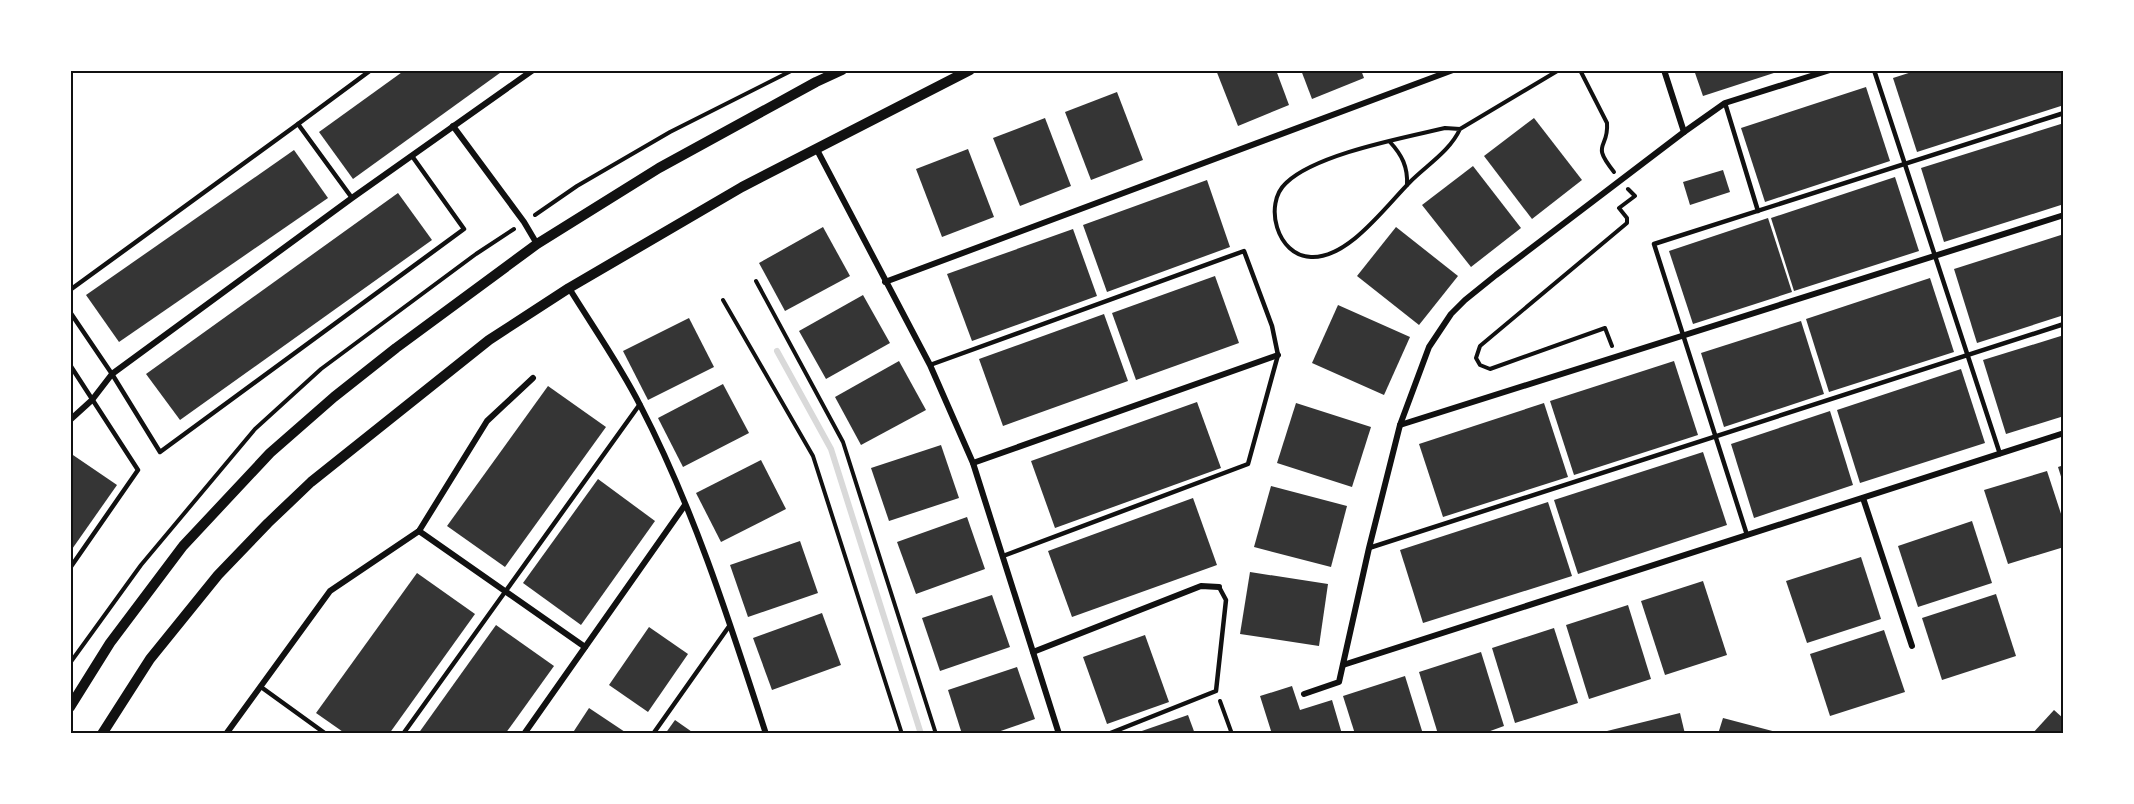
<svg xmlns="http://www.w3.org/2000/svg" width="2134" height="804" font-family="'Varela Round',sans-serif">
<style>
.lines{fill:none;stroke-linecap:round;stroke-linejoin:round}
.stream{stroke:#d9d9d9;stroke-width:6}
.building{fill:#353535}
.path{stroke:#111;stroke-width:4}
.service{stroke:#111;stroke-width:4.5}
.minor{stroke:#111;stroke-width:6}
.tertiary{stroke:#111;stroke-width:10}
.neatline{fill:none;stroke:#111;stroke-width:2}
</style>
<rect width="100%" height="100%" fill="#fff"/>
<g class="lines">
<!-- stream -->
<path class="stream" d="M777,351L831,449L921,734"/>
</g>
<!-- building -->
<g class="building">
<path d="M405,70H504L353,179L319,132Z"/>
<path d="M1216,70H1276L1289,105L1238,126Z"/>
<path d="M1301,70H1361L1364,78L1312,99Z"/>
<path d="M1694,70H1780V71L1703,96Z"/>
<path d="M1918,70H2064V105L1917,152L1893,78Z"/>
<path d="M1866,87L1890,161L1765,202L1741,128Z"/>
<path d="M1117,92L1143,160L1091,180L1065,112Z"/>
<path d="M1045,118L1071,186L1020,206L993,138Z"/>
<path d="M1534,118L1582,180L1532,219L1484,156Z"/>
<path d="M2064,123V204L1944,242L1921,168Z"/>
<path d="M968,149L994,217L942,237L916,169Z"/>
<path d="M294,150L328,198L119,342L86,295Z"/>
<path d="M1473,166L1521,228L1471,267L1422,205Z"/>
<path d="M1723,170L1730,192L1690,205L1683,182Z"/>
<path d="M1895,177L1919,251L1794,291L1771,218Z"/>
<path d="M1207,180L1230,247L1107,292L1083,225Z"/>
<path d="M398,193L432,240L180,420L146,374Z"/>
<path d="M1768,218L1792,292L1693,324L1669,251Z"/>
<path d="M823,227L850,276L785,311L759,263Z"/>
<path d="M1396,227L1458,276L1419,325L1357,276Z"/>
<path d="M1073,229L1097,296L972,341L947,274Z"/>
<path d="M2064,234V315L1977,343L1954,269Z"/>
<path d="M1215,276L1239,343L1136,380L1112,313Z"/>
<path d="M1930,278L1954,352L1829,392L1806,319Z"/>
<path d="M863,295L890,343L826,379L799,331Z"/>
<path d="M1338,305L1410,337L1384,395L1312,363Z"/>
<path d="M1104,314L1128,381L1003,426L979,359Z"/>
<path d="M689,318L714,367L648,400L623,351Z"/>
<path d="M1801,321L1824,394L1724,427L1701,353Z"/>
<path d="M2064,335V416L2006,434L1983,360Z"/>
<path d="M899,361L926,410L861,445L835,397Z"/>
<path d="M1674,361L1698,435L1574,475L1550,401Z"/>
<path d="M1961,369L1985,443L1860,483L1837,410Z"/>
<path d="M723,384L749,433L683,467L658,418Z"/>
<path d="M548,386L606,427L505,567L447,526Z"/>
<path d="M1197,402L1221,468L1055,528L1031,461Z"/>
<path d="M1296,403L1371,427L1352,487L1277,463Z"/>
<path d="M1544,403L1568,477L1443,517L1419,444Z"/>
<path d="M1830,411L1853,485L1754,518L1731,444Z"/>
<path d="M941,445L959,498L889,521L871,468Z"/>
<path d="M1703,452L1727,525L1578,574L1554,500Z"/>
<path d="M70,453L117,485L70,552Z"/>
<path d="M761,460L786,509L721,542L696,493Z"/>
<path d="M2064,465V483H2063L2058,467Z"/>
<path d="M2047,471L2064,523V547L2008,564L1984,490Z"/>
<path d="M598,479L655,521L581,625L523,583Z"/>
<path d="M1271,486L1347,506L1331,567L1254,547Z"/>
<path d="M1193,498L1217,565L1072,617L1048,551Z"/>
<path d="M1548,502L1572,576L1423,623L1400,550Z"/>
<path d="M967,517L985,569L916,594L897,542Z"/>
<path d="M1972,521L1992,583L1918,607L1898,546Z"/>
<path d="M800,541L818,593L748,617L730,565Z"/>
<path d="M1861,557L1881,619L1807,643L1786,581Z"/>
<path d="M1250,572L1328,584L1319,646L1240,634Z"/>
<path d="M417,573L475,614L389,734H346L316,713Z"/>
<path d="M1703,581L1727,655L1665,675L1641,601Z"/>
<path d="M1996,594L2016,656L1942,680L1922,618Z"/>
<path d="M992,595L1010,647L940,671L922,618Z"/>
<path d="M1628,605L1651,679L1589,699L1566,625Z"/>
<path d="M822,613L841,665L772,690L753,638Z"/>
<path d="M496,625L554,666L516,719L505,734H418Z"/>
<path d="M649,627L688,654L648,712L609,685Z"/>
<path d="M1554,628L1578,703L1515,723L1492,648Z"/>
<path d="M1884,630L1905,692L1830,716L1810,654Z"/>
<path d="M1145,635L1169,702L1107,724L1083,657Z"/>
<path d="M1481,652L1504,726L1482,734H1438L1419,672Z"/>
<path d="M1017,667L1035,719L992,734H962L948,690Z"/>
<path d="M1405,676L1423,734H1355L1343,696Z"/>
<path d="M1292,686L1300,710L1332,700L1342,734H1272L1260,696Z"/>
<path d="M589,708L628,734H572Z"/>
<path d="M2054,710L2064,719V734H2032Z"/>
<path d="M1680,713L1685,734H1607V731Z"/>
<path d="M1188,715L1195,734H1136V733Z"/>
<path d="M1723,718L1780,733L1779,734H1718Z"/>
<path d="M675,720L695,734H665Z"/>
</g>
<g class="lines">
<!-- path -->
<g class="path">
<path d="M1580,70L1607,123C1609,150 1590,142 1614,172"/>
<path d="M1460,129L1445,128C1403,138 1316,154 1286,183C1263,204 1277,256 1311,257C1348,259 1386,206 1410,182C1427,165 1450,151 1460,129L1559,70"/>
<path d="M1390,142C1402,155 1408,167 1407,185"/>
<path d="M535,215L577,186L670,132L793,70"/>
<path d="M756,281L843,442L936,734"/>
<path d="M723,300L813,456L902,734"/>
<path d="M1612,346L1605,328L1490,369L1480,365L1476,358L1480,346L1627,223V218L1619,208L1635,196L1628,189"/>
<path d="M70,663L141,565L255,429L321,369L476,254L514,229"/>
<path d="M1220,701L1232,734"/>
</g>
<!-- service -->
<g class="service">
<path d="M1874,70L2000,454"/>
<path d="M1725,103L1758,211"/>
<path d="M352,198L298,124L371,70"/>
<path d="M70,290L298,124"/>
<path d="M70,312L112,374L160,452L464,229L412,156"/>
<path d="M70,365L138,470L70,568"/>
<path d="M930,365L1244,251L1272,326L1278,355L1248,464L1003,556"/>
<path d="M1747,535L1654,244L2064,113"/>
<path d="M1369,548L2064,324"/>
<path d="M261,687L326,734"/>
<path d="M403,734L640,404"/>
<path d="M653,734L730,625"/>
<path d="M1108,734L1216,691L1226,600L1219,587"/>
</g>
<!-- minor -->
<g class="minor">
<path d="M1664,70L1684,132"/>
<path d="M453,126L524,222L537,244"/>
<path d="M816,148L930,365L973,463L1059,734"/>
<path d="M885,282L1453,70"/>
<path d="M569,288C593,327 620,365 640,405C694,509 730,623 766,734"/>
<path d="M70,420L92,400L112,374L352,198L533,70"/>
<path d="M1400,425L2064,215"/>
<path d="M973,463L1278,355"/>
<path d="M1863,498L1912,646"/>
<path d="M419,531L585,647"/>
<path d="M1033,652L1201,586L1219,587"/>
<path d="M1343,665L2064,433"/>
<path d="M1304,694L1339,682L1369,548L1400,425L1429,347L1451,314L1465,300L1496,275L1684,132L1725,103L1830,70"/>
<path d="M226,734L330,591L419,531L487,421L533,378"/>
<path d="M524,734L685,505"/>
</g>
<!-- tertiary -->
<g class="tertiary">
<path d="M70,707L110,643L183,546L270,453L334,397L396,348L537,244L659,168L816,82L842,70"/>
<path d="M102,734L150,659L218,575L268,523L311,482L489,340L569,288L742,187L970,70"/>
</g>
</g>
<!-- border -->
<rect width="2134" height="804" fill="none" stroke="#ffffff" stroke-width="144"/>
<rect x="72" y="72" width="1990" height="660" class="neatline"/>
</svg>
